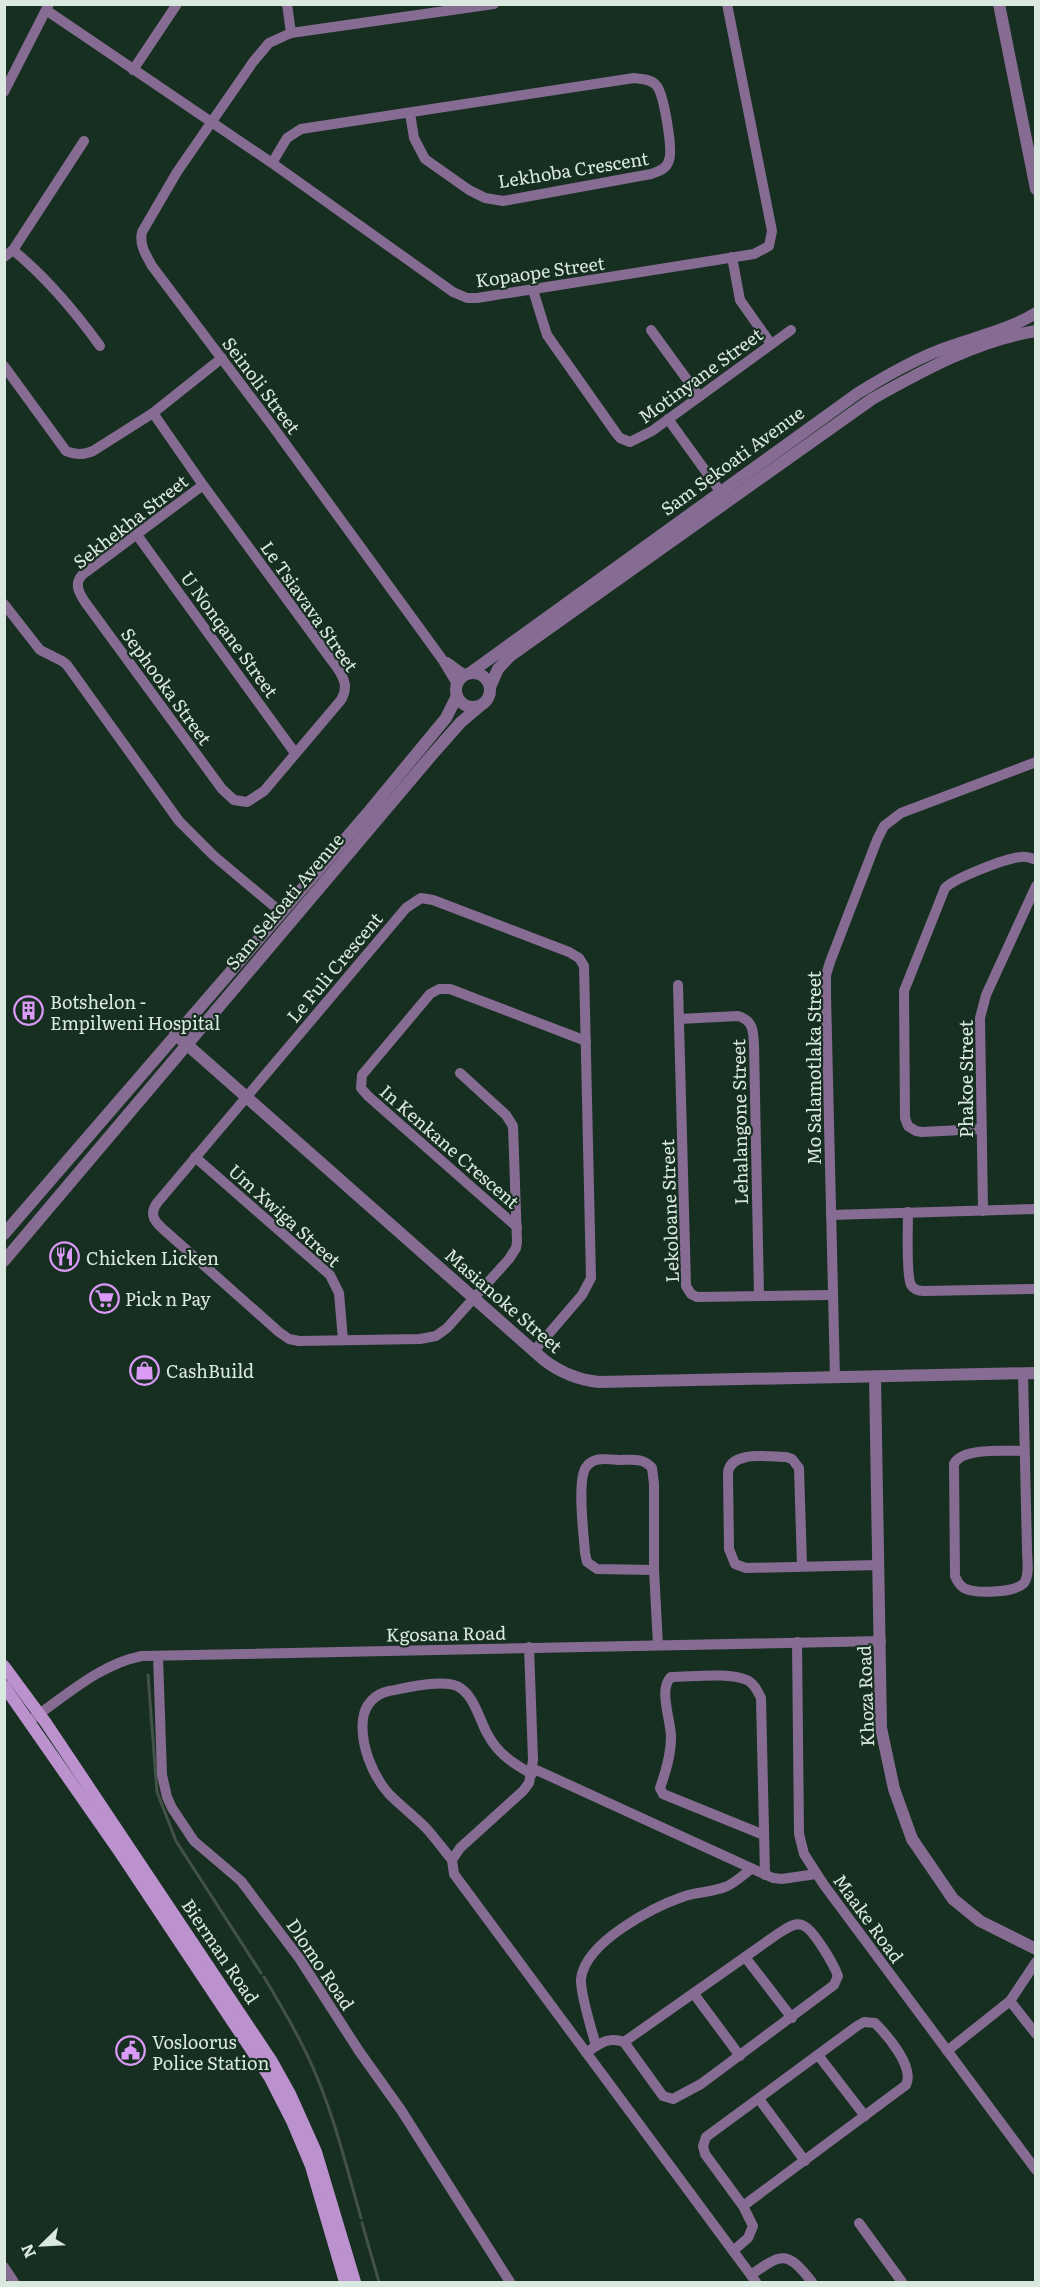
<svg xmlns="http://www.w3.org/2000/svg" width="1040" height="2287" font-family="Literata,serif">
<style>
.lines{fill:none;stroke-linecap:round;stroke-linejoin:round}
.stream{stroke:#435248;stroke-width:3}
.minor{stroke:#866c92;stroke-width:10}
.tertiary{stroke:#866c92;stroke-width:12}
.secondary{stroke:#bc92ce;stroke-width:12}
.labels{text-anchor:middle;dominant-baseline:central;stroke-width:4.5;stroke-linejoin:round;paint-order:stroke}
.street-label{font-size:18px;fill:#dae9df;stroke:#172f21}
.poi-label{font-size:18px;fill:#dae9df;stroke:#172f21;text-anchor:start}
</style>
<rect width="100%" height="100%" fill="#172f21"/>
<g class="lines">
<!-- stream -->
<g class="stream">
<path d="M148,1675L157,1792L176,1841L261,1973"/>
<path d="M264,1977C280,2004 297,2032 310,2061C333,2111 346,2165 361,2218"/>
<path d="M362,2223L379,2282"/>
</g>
<!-- minor -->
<g class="minor">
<path d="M287,4L291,33"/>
<path d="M46,10L272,163L453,292L467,298H477L754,254L769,246L772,231L727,4"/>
<path d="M133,70L177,4"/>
<path d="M4,92L49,4"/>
<path d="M272,163L287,138L301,129L634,78C641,79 651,79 656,85C664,93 673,150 669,160C667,169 659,171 651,174L503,201L485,198L469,190L425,159L414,138L410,113"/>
<path d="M13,250C47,278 74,310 100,346"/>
<path d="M4,257L13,250L84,141"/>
<path d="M732,257L740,300L771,344"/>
<path d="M533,290L547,335L616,433L620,438L630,442L652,431L791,330"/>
<path d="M651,330L699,396"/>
<path d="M4,366L66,451C77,455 83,455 93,451L153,413L222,358"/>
<path d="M153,413L203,485L338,669C345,680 348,688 341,700L264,791L247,802L234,800L222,789L85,602C79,593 74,584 82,575L203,485"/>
<path d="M668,419L720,491"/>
<path d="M137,535L295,753"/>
<path d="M4,604L40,650L62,661L67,665L179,821L214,856L282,913"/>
<path d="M447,662L465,675"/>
<path d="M457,684L442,659L271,424L152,266C146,255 139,245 142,232L177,172L253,62L269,43L291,33L494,4"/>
<path d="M678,985L686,1286L691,1294L697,1297L832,1295"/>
<path d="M679,1019L738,1016C754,1021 753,1031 754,1045L759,1295"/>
<path d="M460,1073L506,1115L513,1126L517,1242L516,1248L509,1259L447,1328L436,1336L420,1339L299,1341L289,1339L279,1332L163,1229C154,1221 149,1214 157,1203L406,908L421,898L433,900L569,952L579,958L584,966L591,1278L582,1295L534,1351"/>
<path d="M981,1129L922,1132L916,1131L908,1126L905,1118L904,991L945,888C955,878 1006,858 1021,857C1027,856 1031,858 1036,860"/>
<path d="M195,1157L330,1275L339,1293L343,1340"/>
<path d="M983,1211L980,1018L986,995L1036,886"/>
<path d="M908,1212C908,1226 906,1276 911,1285C914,1290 919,1291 924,1291L1036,1289"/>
<path d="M831,1215L1036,1209"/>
<path d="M517,1227L368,1096L361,1088L362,1075L430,994L439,989H450L586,1041"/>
<path d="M1023,1373L1027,1550C1027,1560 1030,1575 1024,1583C1015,1593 974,1594 964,1588C959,1585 957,1581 955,1576L954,1464C962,1447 1007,1451 1025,1451"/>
<path d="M835,1378L826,995V975L830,962L877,840L884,826L901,813L1036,762"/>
<path d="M802,1566L799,1468L792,1459L786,1457C769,1457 730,1450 728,1473L729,1549L735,1564L746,1568L879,1565"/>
<path d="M654,1570L597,1569L587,1562L585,1553C584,1536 576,1477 587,1466C594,1457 608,1459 618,1460C630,1460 643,1457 652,1468L654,1484V1570L658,1645"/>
<path d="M797,1642L799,1834L804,1854L824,1885L1036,2170"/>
<path d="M529,1647L533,1760L529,1783L523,1791L460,1848L452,1860L454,1874L756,2282"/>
<path d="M158,1656L162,1775L167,1797L172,1808L194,1841L241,1881L299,1958L359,2051L401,2110L510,2282"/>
<path d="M32,1719C67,1695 100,1664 142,1656L881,1641"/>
<path d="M532,1768L773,1878L782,1879L816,1874"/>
<path d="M764,1835L663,1794L660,1788C666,1771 671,1755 671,1737C671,1720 658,1689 671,1677C692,1677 728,1672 747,1680C754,1683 758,1692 761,1698L765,1875"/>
<path d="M452,1860C443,1849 435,1838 426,1828C414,1816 401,1806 389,1794C372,1775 360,1744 363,1719C365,1704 375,1694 389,1691C406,1688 441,1679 457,1686C475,1695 479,1720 488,1735C498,1754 514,1764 532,1774"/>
<path d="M745,1957L792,2018"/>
<path d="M694,1994L740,2056"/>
<path d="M1010,2001L1036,2034"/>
<path d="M596,2046C592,2030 580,1994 581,1979C585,1942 653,1907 685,1896C698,1892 712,1892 725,1887C734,1884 743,1875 751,1869"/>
<path d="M947,2051L1010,2001L1036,1962"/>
<path d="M586,2053C599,2044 608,2036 624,2042L663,2096L673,2099L701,2084L834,1985L838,1976C834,1965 813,1928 802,1925C794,1922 786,1929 779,1933L624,2042"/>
<path d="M818,2055L865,2116"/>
<path d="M759,2099L805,2161"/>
<path d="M859,2223L902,2282"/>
<path d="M733,2251L748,2238L753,2226L743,2206L705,2154L703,2146L706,2137L857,2026L864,2022L875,2023C887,2035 915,2067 906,2085L743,2206"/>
<path d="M4,2267L14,2282"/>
<path d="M751,2275C783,2252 787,2251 812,2282"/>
</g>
<!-- tertiary -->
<g class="tertiary">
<path d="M999,4L1036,189"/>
<circle cx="473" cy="690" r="17"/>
<path d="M470,673L858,393C884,377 911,361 940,350C971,338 1007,331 1036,313"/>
<path d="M490,687L498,669L510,656L872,399C922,371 978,340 1036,331"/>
<path d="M175,1034L544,1360C561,1373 579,1380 599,1382L1036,1373"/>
<path d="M4,1234L366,815L446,718L457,696"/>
<path d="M4,1261L431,756L461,722L479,707"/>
<path d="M875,1377L881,1728L894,1789L912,1839L953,1899L980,1921L1036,1949"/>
</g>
<!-- secondary -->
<g class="secondary">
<path d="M4,1666L46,1723L271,2060L290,2094L316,2152L355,2282"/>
<path d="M4,1686L119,1851L270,2078L292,2121L311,2166L345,2282"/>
</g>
</g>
<!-- icons -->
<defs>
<symbol id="building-ring" viewBox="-11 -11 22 22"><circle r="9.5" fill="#172f21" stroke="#da9af6" stroke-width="1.5"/><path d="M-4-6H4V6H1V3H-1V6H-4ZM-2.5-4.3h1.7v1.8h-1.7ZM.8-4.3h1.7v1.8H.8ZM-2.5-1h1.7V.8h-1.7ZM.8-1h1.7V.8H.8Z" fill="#da9af6"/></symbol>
<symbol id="restaurant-ring" viewBox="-11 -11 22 22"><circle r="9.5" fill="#172f21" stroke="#da9af6" stroke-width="1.5"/><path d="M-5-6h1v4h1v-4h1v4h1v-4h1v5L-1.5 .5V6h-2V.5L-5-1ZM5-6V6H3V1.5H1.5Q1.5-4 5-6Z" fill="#da9af6"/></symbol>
<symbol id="supermarket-ring" viewBox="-11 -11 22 22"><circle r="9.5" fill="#172f21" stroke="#da9af6" stroke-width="1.5"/><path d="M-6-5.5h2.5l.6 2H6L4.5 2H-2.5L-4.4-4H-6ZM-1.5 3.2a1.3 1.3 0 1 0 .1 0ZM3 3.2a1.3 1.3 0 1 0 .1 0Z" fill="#da9af6"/></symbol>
<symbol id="shop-ring" viewBox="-11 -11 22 22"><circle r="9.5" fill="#172f21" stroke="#da9af6" stroke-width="1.5"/><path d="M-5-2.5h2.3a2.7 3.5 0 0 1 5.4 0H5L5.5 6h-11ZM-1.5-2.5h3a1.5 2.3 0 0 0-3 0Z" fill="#da9af6"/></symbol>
<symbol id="civic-ring" viewBox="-11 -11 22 22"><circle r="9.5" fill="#172f21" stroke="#da9af6" stroke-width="1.5"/><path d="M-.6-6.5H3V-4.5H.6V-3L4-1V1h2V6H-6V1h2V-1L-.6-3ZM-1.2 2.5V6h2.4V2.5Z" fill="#da9af6"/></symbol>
</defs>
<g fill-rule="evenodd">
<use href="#building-ring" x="12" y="994" width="33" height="33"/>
<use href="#restaurant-ring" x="48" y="1240" width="33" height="33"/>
<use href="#supermarket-ring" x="88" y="1282" width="33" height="33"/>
<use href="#shop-ring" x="128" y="1354" width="33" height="33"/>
<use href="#civic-ring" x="114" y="2034" width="33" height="33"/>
</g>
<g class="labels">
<!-- street labels -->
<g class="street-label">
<text transform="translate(573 169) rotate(-9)">Lekhoba Crescent</text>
<text transform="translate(540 271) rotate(-8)">Kopaope Street</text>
<text transform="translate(700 375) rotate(-36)">Motinyane Street</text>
<text transform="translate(262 385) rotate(53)">Seinoli Street</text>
<text transform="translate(732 460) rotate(-36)">Sam Sekoati Avenue</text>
<text transform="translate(130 521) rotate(-38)">Sekhekha Street</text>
<text transform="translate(310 606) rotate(55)">Le Tsiavava Street</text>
<text transform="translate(230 634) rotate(54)">U Nonqane Street</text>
<text transform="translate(167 686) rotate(54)">Sephooka Street</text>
<text transform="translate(284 901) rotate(-50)">Sam Sekoati Avenue</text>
<text transform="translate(334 967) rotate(-50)">Le Fuli Crescent</text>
<text transform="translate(813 1068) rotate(-90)">Mo Salamotlaka Street</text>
<text transform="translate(965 1079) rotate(-90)">Phakoe Street</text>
<text transform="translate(739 1122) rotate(-91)">Lehalangone Street</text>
<text transform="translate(450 1146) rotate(41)">In Kenkane Crescent</text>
<text transform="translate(669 1211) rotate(-92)">Lekoloane Street</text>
<text transform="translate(285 1215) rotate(42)">Um Xwiga Street</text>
<text transform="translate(504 1300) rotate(41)">Masianoke Street</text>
<text transform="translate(446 1633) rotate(-1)">Kgosana Road</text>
<text transform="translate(865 1696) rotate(-92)">Khoza Road</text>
<text transform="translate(869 1918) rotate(54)">Maake Road</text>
<text transform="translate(221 1951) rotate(56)">Bierman Road</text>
<text transform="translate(321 1964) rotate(56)">Dlomo Road</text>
</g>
<!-- poi labels -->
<g class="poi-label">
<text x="50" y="1001">Botshelon -<tspan x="50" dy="21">Empilweni Hospital</tspan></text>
<text x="86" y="1257">Chicken Licken</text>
<text x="125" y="1298">Pick n Pay</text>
<text x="166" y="1370">CashBuild</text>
<text x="152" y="2041">Vosloorus<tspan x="152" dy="21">Police Station</tspan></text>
</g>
</g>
<!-- border -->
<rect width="1040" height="2287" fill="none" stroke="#dae9df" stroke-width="12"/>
<!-- north arrow -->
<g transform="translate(42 2245) rotate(246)" stroke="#172f21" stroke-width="4.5" paint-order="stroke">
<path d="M0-4.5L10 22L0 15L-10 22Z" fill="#dae9df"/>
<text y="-9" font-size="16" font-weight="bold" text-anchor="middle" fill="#dae9df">N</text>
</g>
</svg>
